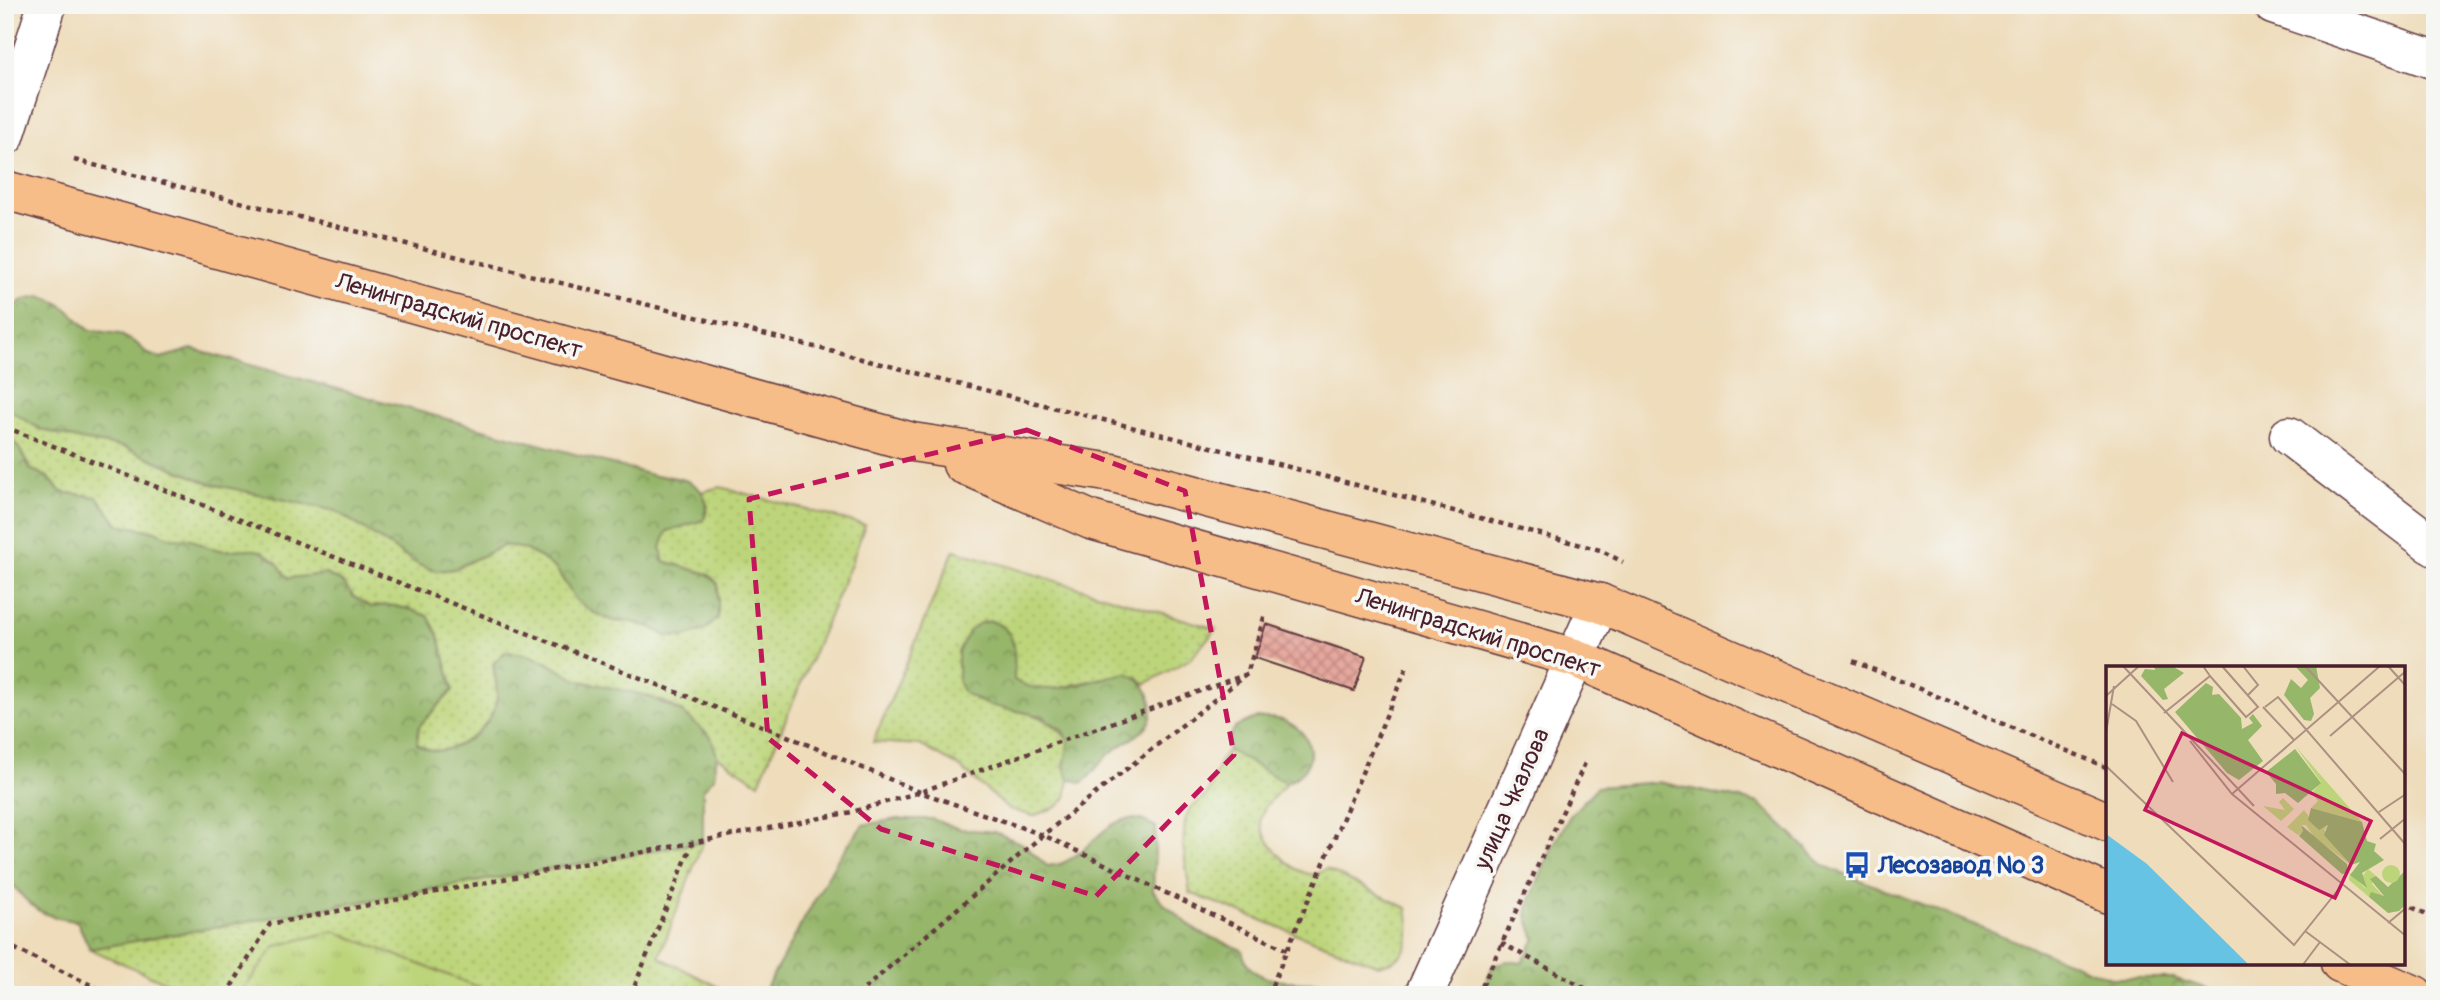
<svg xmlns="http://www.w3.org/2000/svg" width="2440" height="1000" font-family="Pangolin,sans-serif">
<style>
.grass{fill:url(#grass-dots);stroke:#847a52;stroke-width:2}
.forest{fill:url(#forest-crowns);stroke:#706a4a;stroke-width:2}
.park{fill:url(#park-tufts);stroke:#847a52;stroke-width:2}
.building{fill:url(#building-cross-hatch)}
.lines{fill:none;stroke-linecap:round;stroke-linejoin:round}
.minor-casing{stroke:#633b40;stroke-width:41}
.major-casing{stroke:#633b40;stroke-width:41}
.path{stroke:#633b40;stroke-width:4.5;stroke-dasharray:5 5;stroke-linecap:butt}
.minor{stroke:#fff;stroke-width:38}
.major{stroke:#f7bd88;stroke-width:38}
.marked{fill:none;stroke:#c2185b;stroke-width:5;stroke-dasharray:14 9;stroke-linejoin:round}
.labels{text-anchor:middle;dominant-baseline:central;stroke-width:7;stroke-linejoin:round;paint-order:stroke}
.street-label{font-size:24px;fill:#4a1f2b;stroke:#f6f6f2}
.transit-label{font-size:24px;font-weight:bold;fill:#164399;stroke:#f6f6f2;text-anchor:start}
.inset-road{fill:none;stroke:#ac9081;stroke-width:2}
.view{fill:#c2185b;fill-opacity:0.15;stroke:#c2185b;stroke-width:3.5}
.inset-edge{fill:none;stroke:#4a1f2b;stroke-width:3.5}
</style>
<defs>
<pattern id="grass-dots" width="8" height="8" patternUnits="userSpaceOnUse" patternTransform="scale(1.75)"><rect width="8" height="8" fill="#bdd57a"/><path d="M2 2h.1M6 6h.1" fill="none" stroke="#a4b66a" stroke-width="1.8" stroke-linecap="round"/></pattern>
<pattern id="forest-crowns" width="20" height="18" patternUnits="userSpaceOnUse" patternTransform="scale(1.75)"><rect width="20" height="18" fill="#96b66a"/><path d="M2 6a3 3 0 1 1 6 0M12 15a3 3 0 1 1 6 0" fill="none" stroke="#7c9357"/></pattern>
<pattern id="park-tufts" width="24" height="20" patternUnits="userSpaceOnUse" patternTransform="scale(1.75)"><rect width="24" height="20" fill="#bdd57a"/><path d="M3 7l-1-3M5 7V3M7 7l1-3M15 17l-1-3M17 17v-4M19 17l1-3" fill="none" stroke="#a4b66a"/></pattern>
<pattern id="building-cross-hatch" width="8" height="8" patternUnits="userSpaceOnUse" patternTransform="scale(1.75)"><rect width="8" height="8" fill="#e6a79d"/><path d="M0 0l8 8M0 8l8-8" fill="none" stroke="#bc8780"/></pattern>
</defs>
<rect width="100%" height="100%" fill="#f6f6f2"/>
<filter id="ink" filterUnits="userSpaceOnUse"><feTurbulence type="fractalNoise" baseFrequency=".0143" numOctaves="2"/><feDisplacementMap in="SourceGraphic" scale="14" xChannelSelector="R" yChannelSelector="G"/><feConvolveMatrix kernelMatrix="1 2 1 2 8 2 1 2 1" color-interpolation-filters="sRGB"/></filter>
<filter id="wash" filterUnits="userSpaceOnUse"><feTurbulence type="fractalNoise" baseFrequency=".00686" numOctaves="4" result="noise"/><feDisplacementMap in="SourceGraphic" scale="28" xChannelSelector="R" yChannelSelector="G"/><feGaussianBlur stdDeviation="1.57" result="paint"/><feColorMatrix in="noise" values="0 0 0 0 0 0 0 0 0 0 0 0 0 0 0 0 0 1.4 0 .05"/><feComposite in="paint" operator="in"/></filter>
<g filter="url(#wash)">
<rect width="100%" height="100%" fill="#eedcba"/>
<!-- grass -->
<g class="grass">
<path d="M8,409L40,429L81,440L124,447L208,483L336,511L419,565L436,571L454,569L505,545L524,549L540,557L556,569L576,600L613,621L632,622L651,627L666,636L684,637L704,630L718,618V584L708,574L663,561L661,547L667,531L704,520L708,506L701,492L720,487L865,525L851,564L759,783L717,756L711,737L682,712L665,702L577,680L544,661L525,654L505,652L493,664C494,674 498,686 497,696C496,724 459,754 432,750C427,750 421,746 416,744L419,726L453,690L438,634L409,609L388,605L371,607L354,597L342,582L326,574L288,578L277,563L243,549L225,551L207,547L191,539L171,538L155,531L119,525L97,497L61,492L48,477L30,469C24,457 18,442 5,436V414Z"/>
<path d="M954,550L1216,629L1190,659L1145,684L1137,677C1126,677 1114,676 1104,678C1071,683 1046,699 1014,680V645L975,700C1009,712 1047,708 1069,742L1064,766L1069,779L1066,798L1057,807L1033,816L1009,809L957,765L920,745L873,742Z"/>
<path d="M1228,750L1286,783C1278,795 1262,804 1261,819C1259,839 1295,878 1316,874C1320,873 1323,871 1326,869L1407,908C1410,925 1413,950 1394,960C1390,962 1383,963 1378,965L1190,893L1183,846L1185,821L1189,810L1208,794L1221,759Z"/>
<path d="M703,842L659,957L734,995H194L90,949Z"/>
</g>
<!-- forest -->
<g class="forest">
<path d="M40,296C64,302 71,313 89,330L119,334L136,343L148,354L161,358L192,349L655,476C685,476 714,485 704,520L667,531L661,547L663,561L708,574L718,584V618L704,630L684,637L666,636L651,627L632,622L613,621L592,612L576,600L556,569L540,557L524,549L505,545L454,569L436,571L419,565L336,511L208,483L124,447L81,440L40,429L8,409L5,404V313L24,299Z"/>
<path d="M5,436C18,442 24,457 30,469L48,477L61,492L97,497L119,525L155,531L171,538L191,539L207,547L225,551L243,549L261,551L277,563L288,578L326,574L342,582L354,597L371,607L388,605L409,609L428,616L438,634L453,690L419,726L417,744C421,746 427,750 432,750C459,754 496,724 497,696C498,686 494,674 493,664L505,652L525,654L544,661L577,680L648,696L682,712L711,737L717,756L714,777L703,790V842L90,949L77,921C37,917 28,905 5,874Z"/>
<path d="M991,621C1020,631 1014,655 1014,680C1050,701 1089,679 1127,673C1139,678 1144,682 1149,695C1162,732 1130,736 1108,755C1098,764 1093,775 1082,783L1069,779L1064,766L1069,742L1062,730L1041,716L988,705L964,693L958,681V652L970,630L980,623Z"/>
<path d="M1256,718C1267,718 1279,717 1289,723C1319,739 1316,770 1286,783L1228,750C1228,727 1237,726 1256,718Z"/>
<path d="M1658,782L1759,803L1824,866L2110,978H2173L2229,995H1481L1493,965L1507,961L1522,963L1535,939L1527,916L1529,903L1550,852L1570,816L1597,787Z"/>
<path d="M897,819H932L960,829L995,832L1023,844L1047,866C1052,865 1059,865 1063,863C1098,848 1112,800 1156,827L1153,891L1163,903L1198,932L1242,950C1243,955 1245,961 1248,965C1265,990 1318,978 1345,984L1351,995H762L837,860L863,825Z"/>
</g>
<!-- park -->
<path class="park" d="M334,931L499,995H239L276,946Z"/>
<g id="blocks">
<!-- building -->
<path class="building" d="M1266,624L1366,657L1354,691L1255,658Z"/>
</g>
</g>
<g filter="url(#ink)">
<use href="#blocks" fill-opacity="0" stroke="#633b40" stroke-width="2"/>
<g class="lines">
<defs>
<g id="minor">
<path d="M2273,5L2435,60"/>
<path d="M5,136L47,5"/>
<path d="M2289,436L2435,547"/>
<path d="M1424,995L1600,603"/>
</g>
<g id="major">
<path d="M5,190L912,442L1113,473L1600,603L2108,822"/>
<path d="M962,464L1091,520L1575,658L2108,894"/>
<path d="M2340,963L2415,995"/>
</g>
</defs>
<!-- minor casing -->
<use href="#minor" class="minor-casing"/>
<!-- major casing -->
<use href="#major" class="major-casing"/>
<!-- path -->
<g class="path">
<path d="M74,160L1274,463L1600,550L1623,562"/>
<path d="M5,427L780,733L920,792L1043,835L1287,950"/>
<path d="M1853,661L2108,768"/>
<path d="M2403,903L2435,918"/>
<path d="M1501,943L1598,995"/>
<path d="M5,944L112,995"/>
<path d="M226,995L270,924L852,812L920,792L1247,674"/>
<path d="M631,995L692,844"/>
<path d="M857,995L1043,835L1247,674L1265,614"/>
<path d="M1268,995L1408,664"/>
<path d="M1478,995L1586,761"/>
</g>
<!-- minor -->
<use href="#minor" class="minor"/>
<!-- major -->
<use href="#major" class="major"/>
</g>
</g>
<!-- marked area -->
<path class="marked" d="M1027,430L1185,491L1234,755L1096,896L881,829L768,738L749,499Z"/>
<!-- icons -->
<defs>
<symbol id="bus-bare" viewBox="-9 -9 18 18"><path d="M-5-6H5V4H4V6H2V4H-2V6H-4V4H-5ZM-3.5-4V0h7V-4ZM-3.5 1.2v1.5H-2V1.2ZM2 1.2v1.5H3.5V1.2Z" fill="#1a4fb4" stroke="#f6f6f2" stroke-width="2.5" paint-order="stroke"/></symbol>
</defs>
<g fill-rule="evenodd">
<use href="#bus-bare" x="1838" y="846" width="38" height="38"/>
</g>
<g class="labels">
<!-- street labels -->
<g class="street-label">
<text transform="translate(459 316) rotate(16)">Ленинградский проспект</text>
<text transform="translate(1478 633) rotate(17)">Ленинградский проспект</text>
<text transform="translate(1512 799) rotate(-66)">улица Чкалова</text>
</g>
<!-- transit labels -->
<g class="transit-label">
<text x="1878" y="865">Лесозавод № 3</text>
</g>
</g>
<!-- overview -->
<g transform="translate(2106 666)">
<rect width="299" height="299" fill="#eedcba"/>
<path d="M190,81L256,156L205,142L212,135L206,127L215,116ZM177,132L188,143L175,155L157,140L179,144L173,136ZM198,144L212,163L223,160L218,163L222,172L245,199L208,171L200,159H195L197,166L192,169L181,161ZM262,203L270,210L266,218L278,231L268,227L263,231L243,214L244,207L260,223L255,212Z" fill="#bdd57a"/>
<path d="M48,0H66L78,7L58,23L62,33L57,34L35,10L39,3L49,4ZM189,0H210L214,22L204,32L208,48L205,55L198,54L178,29L185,13L195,22L202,14ZM100,17L107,21L106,29L113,28L135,52L136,63L147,57L143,52L147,48L156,60L142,74L157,95L133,114L121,107L69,46ZM189,83L215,117L192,137L179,127L170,128V118L160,106ZM205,142L256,156L261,175L270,178L268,185L278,194L256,207L261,222L244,209L254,196L245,199L218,169L222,159L213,164L202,154ZM195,159L241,198L242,207L236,208L193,170L197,165ZM299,205V239L293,245L282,247L263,231L265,226L278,230L264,213L270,210L282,221Z" fill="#96b66a"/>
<path d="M276 208a9 9 0 1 1 18 0a9 9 0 1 1-18 0Z" fill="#bdd57a"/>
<path d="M0,168L41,198L143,299H0Z" fill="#66c3e4"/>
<path class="inset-road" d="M17,0L148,140M137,0L152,19L142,29M199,0L300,109M282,0L300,20M104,10L140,51L152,41L116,0M0,30L33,0M6,38L30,55L67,116M157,41L188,74M159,41L172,31L300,179M58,47L104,10L97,0M0,66L8,20M224,70L300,5M84,75L126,128L300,270M0,100L188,279L236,219M126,128L274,0M273,146L300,128M274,173L300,152M282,257L300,242M199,265L246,300M196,300L214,276"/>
<path class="view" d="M76,67L265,155L229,232L39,144Z"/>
<rect width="299" height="299" class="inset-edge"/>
</g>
<!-- margin -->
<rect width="2440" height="1000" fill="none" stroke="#f6f6f2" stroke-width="28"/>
</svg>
